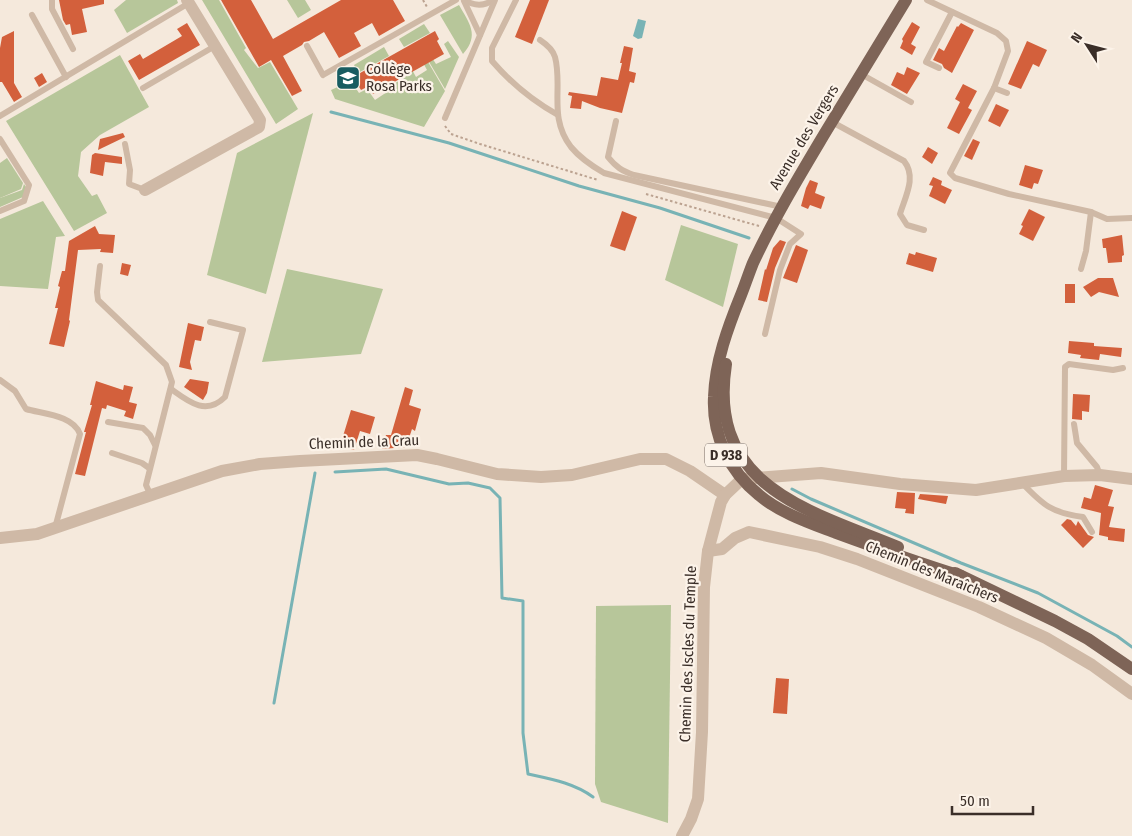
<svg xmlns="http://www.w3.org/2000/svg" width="1132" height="836" font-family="'Fira Sans Condensed',sans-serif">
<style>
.green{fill:#b7c69a}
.water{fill:#78b3b5}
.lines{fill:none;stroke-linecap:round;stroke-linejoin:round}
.stream{stroke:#78b3b5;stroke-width:3}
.building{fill:#d3603c}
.path{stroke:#bba290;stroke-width:2;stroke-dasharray:2.5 2.5;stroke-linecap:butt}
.lane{stroke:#cfb9a6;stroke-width:6}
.street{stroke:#cfb9a6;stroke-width:12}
.primary{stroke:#7e6457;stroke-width:12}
.labels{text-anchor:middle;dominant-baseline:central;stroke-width:4.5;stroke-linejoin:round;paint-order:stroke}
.shield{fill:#fcf3e9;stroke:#746962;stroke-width:1}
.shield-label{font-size:14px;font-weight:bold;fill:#3a2e28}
.poi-label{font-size:15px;fill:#3a2e28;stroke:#fcf3e9;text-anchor:start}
.street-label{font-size:15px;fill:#3a2e28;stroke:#fcf3e9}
</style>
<rect width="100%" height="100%" fill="#f5e9dc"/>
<!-- green -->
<g class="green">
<path d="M126,0H177L178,3L127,33L114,10Z"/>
<path d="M202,0H219L246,48L244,50L258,68L270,62L298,109L276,124Z"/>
<path d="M287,0H305L311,10L298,18Z"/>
<path d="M459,5C469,23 480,35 463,54L440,15Z"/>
<path d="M424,24L430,33L404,47L399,39Z"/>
<path d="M448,41L459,57L445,89L425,55L429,53L436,64L451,57L444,44Z"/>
<path d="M384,47L389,56L358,73L354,65Z"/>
<path d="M120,55L149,107L100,135L81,152L78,176L92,196L97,194L107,213L74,231L6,121Z"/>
<path d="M424,55L445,91L424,127L335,99L331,90L351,81L359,93L367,89L375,100L387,92L381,80L385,78L390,86L406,77L401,68L409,64L416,77L427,70L420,57Z"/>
<path d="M313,113L266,294L207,275L237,153Z"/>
<path d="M7,158L23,183L21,189L0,198V163Z"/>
<path d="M24,184L26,187L23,197L0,207V198L22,190Z"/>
<path d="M43,201L65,236L56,237L48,289L0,286V219Z"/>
<path d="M681,225L738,244L723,307L665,280Z"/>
<path d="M287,269L383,289L361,354L262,362Z"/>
<path d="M671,605L668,823L601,802L595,784L596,606Z"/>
</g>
<!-- water -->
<path class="water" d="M638,19L646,21L642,38L638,39L633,36Z"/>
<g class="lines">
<!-- stream -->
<g class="stream">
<path d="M331,112L449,143L579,186L660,208L749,238"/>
<path d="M335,472L386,469L449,484L468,483L490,488L500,498L502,598L523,601V733L528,774C551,779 574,783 593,797"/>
<path d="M792,489L811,499L961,563L1038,593L1117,636L1132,647"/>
<path d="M274,703L315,473"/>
</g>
</g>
<!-- building -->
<g class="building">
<path d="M59,0H104V4L82,9L87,32L72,35L70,24L66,25L63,20Z"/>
<path d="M221,0H251L273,39L341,0H393L405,21L379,36L372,23L354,33L361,46L339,58L324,32L309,41L304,42L302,45L283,56L302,91L292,96L271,60L259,67Z"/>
<path d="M530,0H549L532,44L515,37Z"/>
<path d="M912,22L920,27L911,44L916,47L912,55L900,48L903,41L902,39Z"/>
<path d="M187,23L200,45L139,80L128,61L140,54L143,59L182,36L177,29Z"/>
<path d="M961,23L974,30L952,73L944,68L942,64L933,60L939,48L944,51L957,26L958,27Z"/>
<path d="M14,31V83L22,97L14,102L2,82H0V48L2,37Z"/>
<path d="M435,31L439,39L437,41L444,54L373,94L369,86L361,90L353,77Z"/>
<path d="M1027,41L1047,50L1039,67L1033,64L1021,89L1008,84Z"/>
<path d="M624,46L633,48L629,71L636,73L634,83L630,82L622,113L600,108L582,101L581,109L570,108L572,96L568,95L569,92L597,96L601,77L618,80L622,63H620Z"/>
<path d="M907,67L920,73L907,94L891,85L897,72L904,75Z"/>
<path d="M42,73L47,82L39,87L34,78Z"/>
<path d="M963,84L977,91L968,108L972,110L959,134L947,128L960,102L955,99Z"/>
<path d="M996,104L1009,110L1000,127L988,121Z"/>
<path d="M123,133L125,137L98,150L100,139Z"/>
<path d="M973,139L980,142L972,160L964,156Z"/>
<path d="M928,147L938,153L932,164L922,157Z"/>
<path d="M95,153L122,157V164L105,162L103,176L90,173L92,155Z"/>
<path d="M1025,165L1043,170L1038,184L1034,183L1032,189L1019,185Z"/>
<path d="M933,177L942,181L941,185L952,190L945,204L929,196L933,186L929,185Z"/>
<path d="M810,180L818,183L815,193L825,197L821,209L810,205L808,209L801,206L806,188Z"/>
<path d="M1029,209L1045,217L1033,241L1019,234L1023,226L1021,225Z"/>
<path d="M622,211L637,217L625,251L610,246Z"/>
<path d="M95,226L99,234L115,235L113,253L100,252L101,249L78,250L69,320L70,321L64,347L49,344L58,308H55L60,287L58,286L62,271H65L69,241Z"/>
<path d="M1122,235L1124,255L1122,256V262L1108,263L1106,248H1103L1102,239Z"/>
<path d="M780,240L786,242L775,268L767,302L758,300L765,269L766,270L773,248Z"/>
<path d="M796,245L808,250L797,283L783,278Z"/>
<path d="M916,252L937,258L933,272L906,264L909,253L915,255Z"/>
<path d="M122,263L131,265L128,276L120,274Z"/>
<path d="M1098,278H1113L1119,297L1099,292L1091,297L1083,287Z"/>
<rect x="1065" y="284" width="10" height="19"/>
<path d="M188,323L204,327L201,341L195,340L190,362L192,370L179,367Z"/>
<path d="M1069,341L1094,343V346L1122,348L1121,357L1100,354L1099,360L1080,358L1081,355L1068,353Z"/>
<path d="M190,379L209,382L207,393L203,400L184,387Z"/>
<path d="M96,381L123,390L124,385L133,387L129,402L137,404L133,419L124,416L126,411L107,405L106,409L102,408L85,476L75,474L86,432H84L92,405H90Z"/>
<path d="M405,387L413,390L409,405L421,409L415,431L412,429L406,447L382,449L386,435H391Z"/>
<path d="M1073,394L1090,395L1089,412L1082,411V420L1072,419Z"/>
<path d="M351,410L375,417L370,434L360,431L354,450L340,446Z"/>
<path d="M1095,485L1113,490L1108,506L1114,507L1109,527L1125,529L1124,542L1108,540V537L1099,535L1101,513L1081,508L1084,497L1091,499Z"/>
<path d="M897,492L915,493L914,514L905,513L906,509L895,508Z"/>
<path d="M920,494L948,496L946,504L918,499Z"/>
<path d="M1067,519L1071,520L1076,526L1078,521L1088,535L1094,537L1083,548L1061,525Z"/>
<path d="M776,678L789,679L787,714L773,713Z"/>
</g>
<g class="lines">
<!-- path -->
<g class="path">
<path d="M423,0L427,7"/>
<path d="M445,126L451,134L480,144L598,180"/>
<path d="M646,194L759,226"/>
</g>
<!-- lane -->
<g class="lane">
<path d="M52,0V9L73,49"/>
<path d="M464,0C474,6 483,7 493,0"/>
<path d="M516,0L492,48V61C511,83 533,101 558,115"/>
<path d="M927,0L997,33L1006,41L1008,51L994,88L1007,93"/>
<path d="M464,1L480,35"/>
<path d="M32,15L66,77"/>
<path d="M540,40C546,44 553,50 555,57C563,87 548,117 571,147C580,158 592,166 604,173L776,218L801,234L790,244L780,270L765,334"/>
<path d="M307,46L323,75L456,0"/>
<path d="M939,68L926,62L952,12"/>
<path d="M861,74L911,102"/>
<path d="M143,88L215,46"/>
<path d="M994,88L950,173L955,178L1009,194L1091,212L1107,219L1132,218"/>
<path d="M0,116L189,3"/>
<path d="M445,118L495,0"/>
<path d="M616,121L608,157C616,167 622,171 634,175L782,207"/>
<path d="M832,122L904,161C917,177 905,197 900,214L907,225L924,230"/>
<path d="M0,139L29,185L24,201L0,211"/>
<path d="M125,144L130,170L129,184L145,190"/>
<path d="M100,266L97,292L98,300L166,365L172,382L146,485L151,496"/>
<path d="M1081,269L1086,251L1091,212"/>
<path d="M0,380L15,391L26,409C43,414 73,415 80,434L55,528"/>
<path d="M171,389C189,402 206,416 225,397L243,330L210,322"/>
<path d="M108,422L143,428L150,435L155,445"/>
<path d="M1074,424L1077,443L1097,467L1100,475"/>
<path d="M112,453L142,463L149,468"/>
<path d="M1064,476L1065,367L1069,364L1113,370L1123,368"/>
<path d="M1022,483C1043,505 1052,513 1083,517L1092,532"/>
</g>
<!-- street -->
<g class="street">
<path d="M145,190L259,127L260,120L187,0"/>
<path d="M0,538L37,534L222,471L260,464L300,461L417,455L437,459L497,474L541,477L572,475L640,459H666L690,471L725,495"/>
<path d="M708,551L722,549L735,538L749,532L820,547L857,559L979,607L1046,638L1092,665L1132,694"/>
<path d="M682,836L691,819L698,799L702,732L704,587L708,551L721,502L725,495L742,479L821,473L900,484L976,490L1064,476L1100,475L1132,479"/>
</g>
<!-- primary -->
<g class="primary">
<path d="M906,0C879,44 852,89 825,133C800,175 774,218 753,263C749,273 745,285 741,295C728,327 715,362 714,397C712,435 729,471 759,495C780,513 810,523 836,533C877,548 919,563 961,576"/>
<path d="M726,364C707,487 808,510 898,547"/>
<path d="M955,573L1055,621L1088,639L1132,669"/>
</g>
</g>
<!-- icons -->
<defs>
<symbol id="school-square" viewBox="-11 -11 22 22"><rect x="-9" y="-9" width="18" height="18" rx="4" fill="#185c61" stroke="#fcf3e9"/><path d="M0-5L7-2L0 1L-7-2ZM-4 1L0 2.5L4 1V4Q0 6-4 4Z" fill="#fff"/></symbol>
</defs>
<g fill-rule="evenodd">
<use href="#school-square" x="334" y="64" width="28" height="28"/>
</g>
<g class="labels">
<!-- shield labels -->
<rect class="shield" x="705" y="443.5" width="42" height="23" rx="4"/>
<g class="shield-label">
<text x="726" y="455">D 938</text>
</g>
<!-- poi labels -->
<g class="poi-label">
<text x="366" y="69">Collège<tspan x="366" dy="17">Rosa Parks</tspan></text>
</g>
<!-- street labels -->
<g class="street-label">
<text transform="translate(804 137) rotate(-59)">Avenue des Vergers</text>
<text transform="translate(364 442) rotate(-2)">Chemin de la Crau</text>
<text transform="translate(932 572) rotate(22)">Chemin des Maraîchers</text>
<text transform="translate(688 654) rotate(-88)">Chemin des Iscles du Temple</text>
</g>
</g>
<!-- north arrow -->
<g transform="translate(1087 45) rotate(306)" stroke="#fcf3e9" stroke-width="4" paint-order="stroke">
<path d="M0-4L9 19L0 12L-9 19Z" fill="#3a2e28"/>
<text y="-8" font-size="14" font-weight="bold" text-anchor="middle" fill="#3a2e28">N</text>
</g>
<!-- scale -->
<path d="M952 806v8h81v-8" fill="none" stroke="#3a2e28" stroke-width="2.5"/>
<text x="960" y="806" font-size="15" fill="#3a2e28" stroke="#fcf3e9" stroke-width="4" paint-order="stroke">50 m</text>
</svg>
